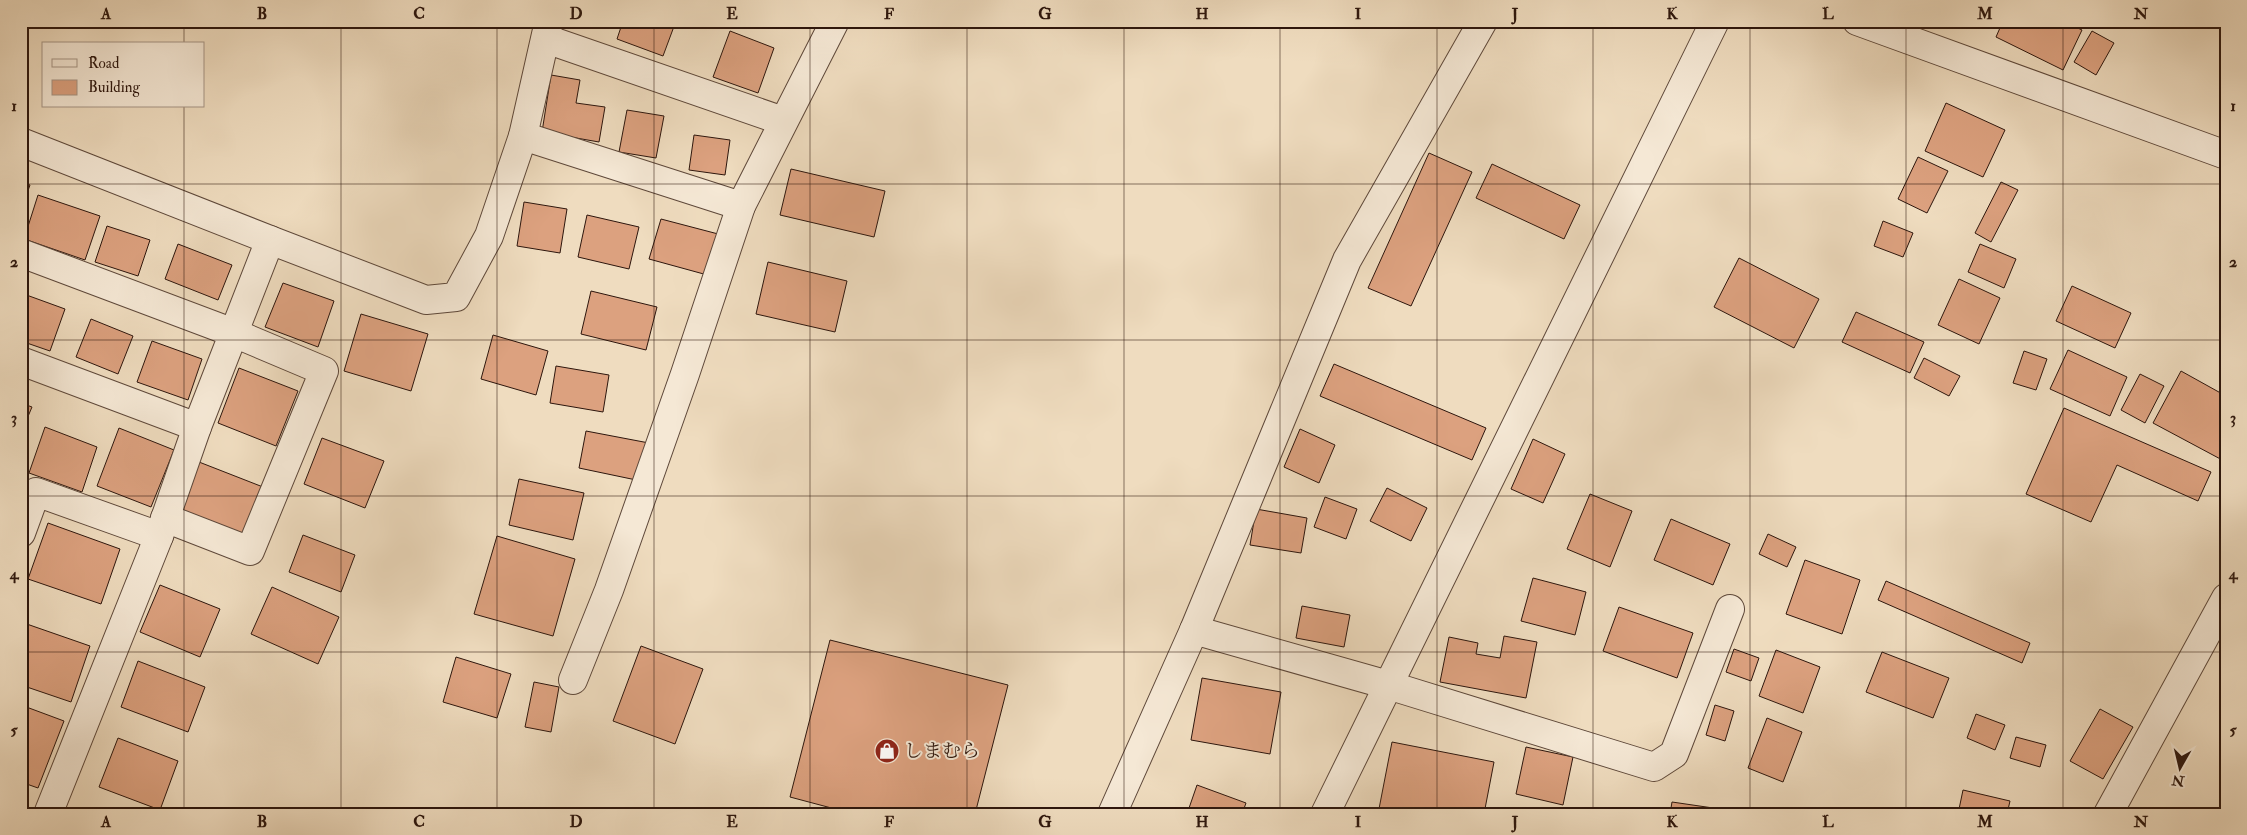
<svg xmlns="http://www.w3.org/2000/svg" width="2247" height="835" font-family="'IM FELL Double Pica','Noto Serif JP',serif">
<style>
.building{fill:#dca17f;stroke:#2d160d}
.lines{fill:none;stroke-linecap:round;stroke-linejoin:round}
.minor-casing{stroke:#5e483a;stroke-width:30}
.minor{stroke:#f5e8d5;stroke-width:28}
.grid{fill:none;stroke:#2d160d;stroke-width:1;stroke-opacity:0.55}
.labels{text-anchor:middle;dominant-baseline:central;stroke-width:4;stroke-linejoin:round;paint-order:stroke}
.poi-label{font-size:19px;fill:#2d160d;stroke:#f5e8d5;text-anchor:start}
.neatline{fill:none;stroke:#2d160d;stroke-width:2}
.grid-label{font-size:16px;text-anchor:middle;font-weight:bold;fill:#2d160d}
</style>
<rect width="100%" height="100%" fill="#efdcbf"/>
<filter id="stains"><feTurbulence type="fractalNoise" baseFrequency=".004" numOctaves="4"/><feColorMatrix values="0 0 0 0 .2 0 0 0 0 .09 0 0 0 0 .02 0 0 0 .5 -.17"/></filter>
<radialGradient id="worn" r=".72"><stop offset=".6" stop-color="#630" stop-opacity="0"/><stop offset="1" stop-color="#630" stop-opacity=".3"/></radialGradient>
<!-- building -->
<g class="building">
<path d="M623,21H676L663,56L617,39Z"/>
<path d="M2003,21H2063L2082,30L2063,70L1996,37Z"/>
<path d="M730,31L774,48L758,93L713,77Z"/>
<path d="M2092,31L2114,43L2096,75L2074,62Z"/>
<path d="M551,75L580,80L576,103L605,107L599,142L542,132Z"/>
<path d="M1946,103L2005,130L1983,177L1925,151Z"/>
<path d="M627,110L664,116L656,158L619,152Z"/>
<path d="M694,135L730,140L725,175L689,170Z"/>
<path d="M1429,153L1472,172L1411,306L1368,288Z"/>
<path d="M1918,157L1948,171L1927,213L1898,199Z"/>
<path d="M1492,164L1580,205L1564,239L1476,198Z"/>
<path d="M791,169L885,191L874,237L780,215Z"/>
<path d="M21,182L30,185L21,210Z"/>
<path d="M2001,182L2018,190L1991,242L1975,233Z"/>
<path d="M38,195L100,216L85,260L24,239Z"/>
<path d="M524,202L567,209L560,253L517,246Z"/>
<path d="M587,215L639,227L629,269L578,257Z"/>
<path d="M661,219L722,235L711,276L649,259Z"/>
<path d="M1883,221L1913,233L1903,257L1874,246Z"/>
<path d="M107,226L150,240L138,276L95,262Z"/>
<path d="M178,244L232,265L218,300L165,279Z"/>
<path d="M1980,244L2016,259L2004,288L1968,272Z"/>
<path d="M1739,258L1819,299L1794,348L1714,307Z"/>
<path d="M768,262L847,281L835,332L756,314Z"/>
<path d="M1959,279L2000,298L1979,344L1938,325Z"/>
<path d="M283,283L334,301L318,347L265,327Z"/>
<path d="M2072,286L2131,313L2115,348L2056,321Z"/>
<path d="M591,291L657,307L646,350L581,334Z"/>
<path d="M21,293L65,309L50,351L21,341Z"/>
<path d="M1856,312L1924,342L1910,373L1842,342Z"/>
<path d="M361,314L428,334L411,391L344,371Z"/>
<path d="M91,319L133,336L118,374L76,357Z"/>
<path d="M493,335L548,351L536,395L481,379Z"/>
<path d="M152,341L202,359L188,400L137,382Z"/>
<path d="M2068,350L2127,377L2110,416L2050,389Z"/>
<path d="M2024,351L2047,359L2036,390L2013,383Z"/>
<path d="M1924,358L1960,376L1949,396L1914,378Z"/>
<path d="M1334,364L1486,428L1472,460L1320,396Z"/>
<path d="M556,366L609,375L603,412L550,403Z"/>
<path d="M239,368L298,391L276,446L218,423Z"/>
<path d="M2181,371L2226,396V462L2153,423Z"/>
<path d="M2140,374L2164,386L2145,423L2121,410Z"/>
<path d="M21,403L32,407L21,433Z"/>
<path d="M2064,408L2211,472L2198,501L2117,465L2091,522L2026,494Z"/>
<path d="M45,427L97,447L82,492L29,473Z"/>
<path d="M119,428L174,450L151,507L97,486Z"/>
<path d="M1300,429L1335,445L1319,483L1284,467Z"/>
<path d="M586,431L649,443L641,481L579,468Z"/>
<path d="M322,438L384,461L365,508L304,484Z"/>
<path d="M1533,439L1565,454L1543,503L1511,489Z"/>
<path d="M199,462L263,487L245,536L181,512Z"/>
<path d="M519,479L584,493L573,540L509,525Z"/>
<path d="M1387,488L1427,508L1411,541L1370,521Z"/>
<path d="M1590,494L1632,511L1610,567L1567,549Z"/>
<path d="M1325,497L1357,509L1346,539L1314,527Z"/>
<path d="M1256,509L1307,518L1301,553L1250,545Z"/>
<path d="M1671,519L1730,544L1713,585L1654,560Z"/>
<path d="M48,523L120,549L101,604L28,579Z"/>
<path d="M1768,534L1796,547L1787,567L1759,554Z"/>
<path d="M303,535L355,555L341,592L289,572Z"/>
<path d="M497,536L575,559L553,636L474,614Z"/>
<path d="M1805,560L1860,580L1842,634L1786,614Z"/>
<path d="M1533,578L1586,592L1575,635L1521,621Z"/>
<path d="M1886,581L2030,643L2022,663L1878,600Z"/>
<path d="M160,585L220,609L200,657L140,632Z"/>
<path d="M272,587L339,617L318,664L251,634Z"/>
<path d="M1302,606L1350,615L1344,647L1296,638Z"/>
<path d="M1619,607L1693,633L1677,678L1603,651Z"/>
<path d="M21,622L90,646L71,702L21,685Z"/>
<path d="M1504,636L1537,642L1526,698L1440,682L1449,637L1478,643L1476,654L1500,658Z"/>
<path d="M830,640L1008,685L975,814H854L790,797Z"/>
<path d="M641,646L703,669L675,744L613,721Z"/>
<path d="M1734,649L1759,658L1751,681L1726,672Z"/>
<path d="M1776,650L1820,667L1803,713L1759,696Z"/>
<path d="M1882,652L1949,678L1933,718L1866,692Z"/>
<path d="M456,657L511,674L497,718L443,702Z"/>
<path d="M138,661L205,687L188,732L121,707Z"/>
<path d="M1202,678L1281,692L1270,754L1191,740Z"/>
<path d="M534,682L559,687L551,732L525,727Z"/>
<path d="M21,705L64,721L38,788L21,782Z"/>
<path d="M1715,705L1734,711L1725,741L1706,735Z"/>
<path d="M2100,709L2133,727L2103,779L2070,761Z"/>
<path d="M1976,714L2005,725L1995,750L1967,738Z"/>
<path d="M1767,718L1802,732L1783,782L1748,768Z"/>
<path d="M2016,737L2046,745L2040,767L2010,758Z"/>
<path d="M118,738L178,761L160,810L99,787Z"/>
<path d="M1392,742L1494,762L1484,814H1378Z"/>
<path d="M1526,747L1573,757L1563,805L1516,794Z"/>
<path d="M1197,785L1246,803L1242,814H1195L1188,811Z"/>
<path d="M1963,790L2010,801L2007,814H1958Z"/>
<path d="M1672,802L1720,809L1719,814H1670Z"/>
</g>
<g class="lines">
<defs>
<g id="minor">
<path d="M1857,21L2226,155"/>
<path d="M546,39L783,121"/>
<path d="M523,136L741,206"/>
<path d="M21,142L270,240"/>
<path d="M21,253L234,333L324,371L250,551L165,518"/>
<path d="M21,361L197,427"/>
<path d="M21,533L36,492L159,536"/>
<path d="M1194,630L1388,685L1654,767L1674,754L1730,609"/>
<path d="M573,680L609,590L685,374L741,206L835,21"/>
<path d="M48,814L159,536L197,427L270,240L426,300L456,297L489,236L523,136L549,21"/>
<path d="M1112,814L1194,630L1347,260L1483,21"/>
<path d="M1325,814L1715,21"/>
<path d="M2108,814L2226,598"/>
</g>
</defs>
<!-- minor casing -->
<use href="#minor" class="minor-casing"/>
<!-- minor -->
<use href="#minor" class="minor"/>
</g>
<!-- grid -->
<path class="grid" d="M184,21V44M341,21V814M497,21V814M654,21V814M810,21V814M967,21V814M1124,21V814M1280,21V814M1437,21V814M1593,21V814M1750,21V814M1906,21V814M2063,21V814M184,106V814M21,184H2226M21,340H2226M21,496H2226M21,652H2226"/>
<!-- icons -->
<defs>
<symbol id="shop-disc" viewBox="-11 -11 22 22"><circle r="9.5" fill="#8f2418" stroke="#f5e8d5"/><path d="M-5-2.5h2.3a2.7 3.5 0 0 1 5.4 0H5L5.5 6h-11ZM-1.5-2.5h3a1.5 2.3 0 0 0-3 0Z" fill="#fff"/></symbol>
</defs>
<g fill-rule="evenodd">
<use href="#shop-disc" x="873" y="737" width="28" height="28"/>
</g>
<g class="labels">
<!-- poi labels -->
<g class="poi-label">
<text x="904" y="751">しまむら</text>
</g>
</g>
<!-- margin -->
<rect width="2247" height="835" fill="none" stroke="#efdcbf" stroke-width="55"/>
<!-- legend -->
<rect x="42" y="42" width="162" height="65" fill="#f5e8d5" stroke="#a59485"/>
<rect x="52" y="59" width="25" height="8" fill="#f5e8d5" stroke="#a59485"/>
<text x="88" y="68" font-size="15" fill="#2d160d">Road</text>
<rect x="52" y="80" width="25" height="15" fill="#dca17f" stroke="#a59485"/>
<text x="88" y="92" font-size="15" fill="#2d160d">Building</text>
<!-- north arrow -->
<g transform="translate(2180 768) rotate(188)" stroke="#f5e8d5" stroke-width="4" paint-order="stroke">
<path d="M0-4L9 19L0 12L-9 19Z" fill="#2d160d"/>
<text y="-8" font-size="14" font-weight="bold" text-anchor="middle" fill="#2d160d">N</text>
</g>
<rect x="28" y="28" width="2192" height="780" class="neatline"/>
<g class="grid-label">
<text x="106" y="19">A</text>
<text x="262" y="19">B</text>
<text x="419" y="19">C</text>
<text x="576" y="19">D</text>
<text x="732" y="19">E</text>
<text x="889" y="19">F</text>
<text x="1045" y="19">G</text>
<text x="1202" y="19">H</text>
<text x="1358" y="19">I</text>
<text x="1515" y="19">J</text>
<text x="1672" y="19">K</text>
<text x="1828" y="19">L</text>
<text x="1985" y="19">M</text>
<text x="2141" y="19">N</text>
<text x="14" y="111">1</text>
<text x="2233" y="111">1</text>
<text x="14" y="267">2</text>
<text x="2233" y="267">2</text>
<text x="14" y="423">3</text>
<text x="2233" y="423">3</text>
<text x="14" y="579">4</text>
<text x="2233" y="579">4</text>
<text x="14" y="735">5</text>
<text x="2233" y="735">5</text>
<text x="106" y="827">A</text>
<text x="262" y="827">B</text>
<text x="419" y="827">C</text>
<text x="576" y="827">D</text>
<text x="732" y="827">E</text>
<text x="889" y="827">F</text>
<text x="1045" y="827">G</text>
<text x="1202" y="827">H</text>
<text x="1358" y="827">I</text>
<text x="1515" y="827">J</text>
<text x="1672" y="827">K</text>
<text x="1828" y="827">L</text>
<text x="1985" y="827">M</text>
<text x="2141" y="827">N</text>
</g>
<rect width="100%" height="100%" filter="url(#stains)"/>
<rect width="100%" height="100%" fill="url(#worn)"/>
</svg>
